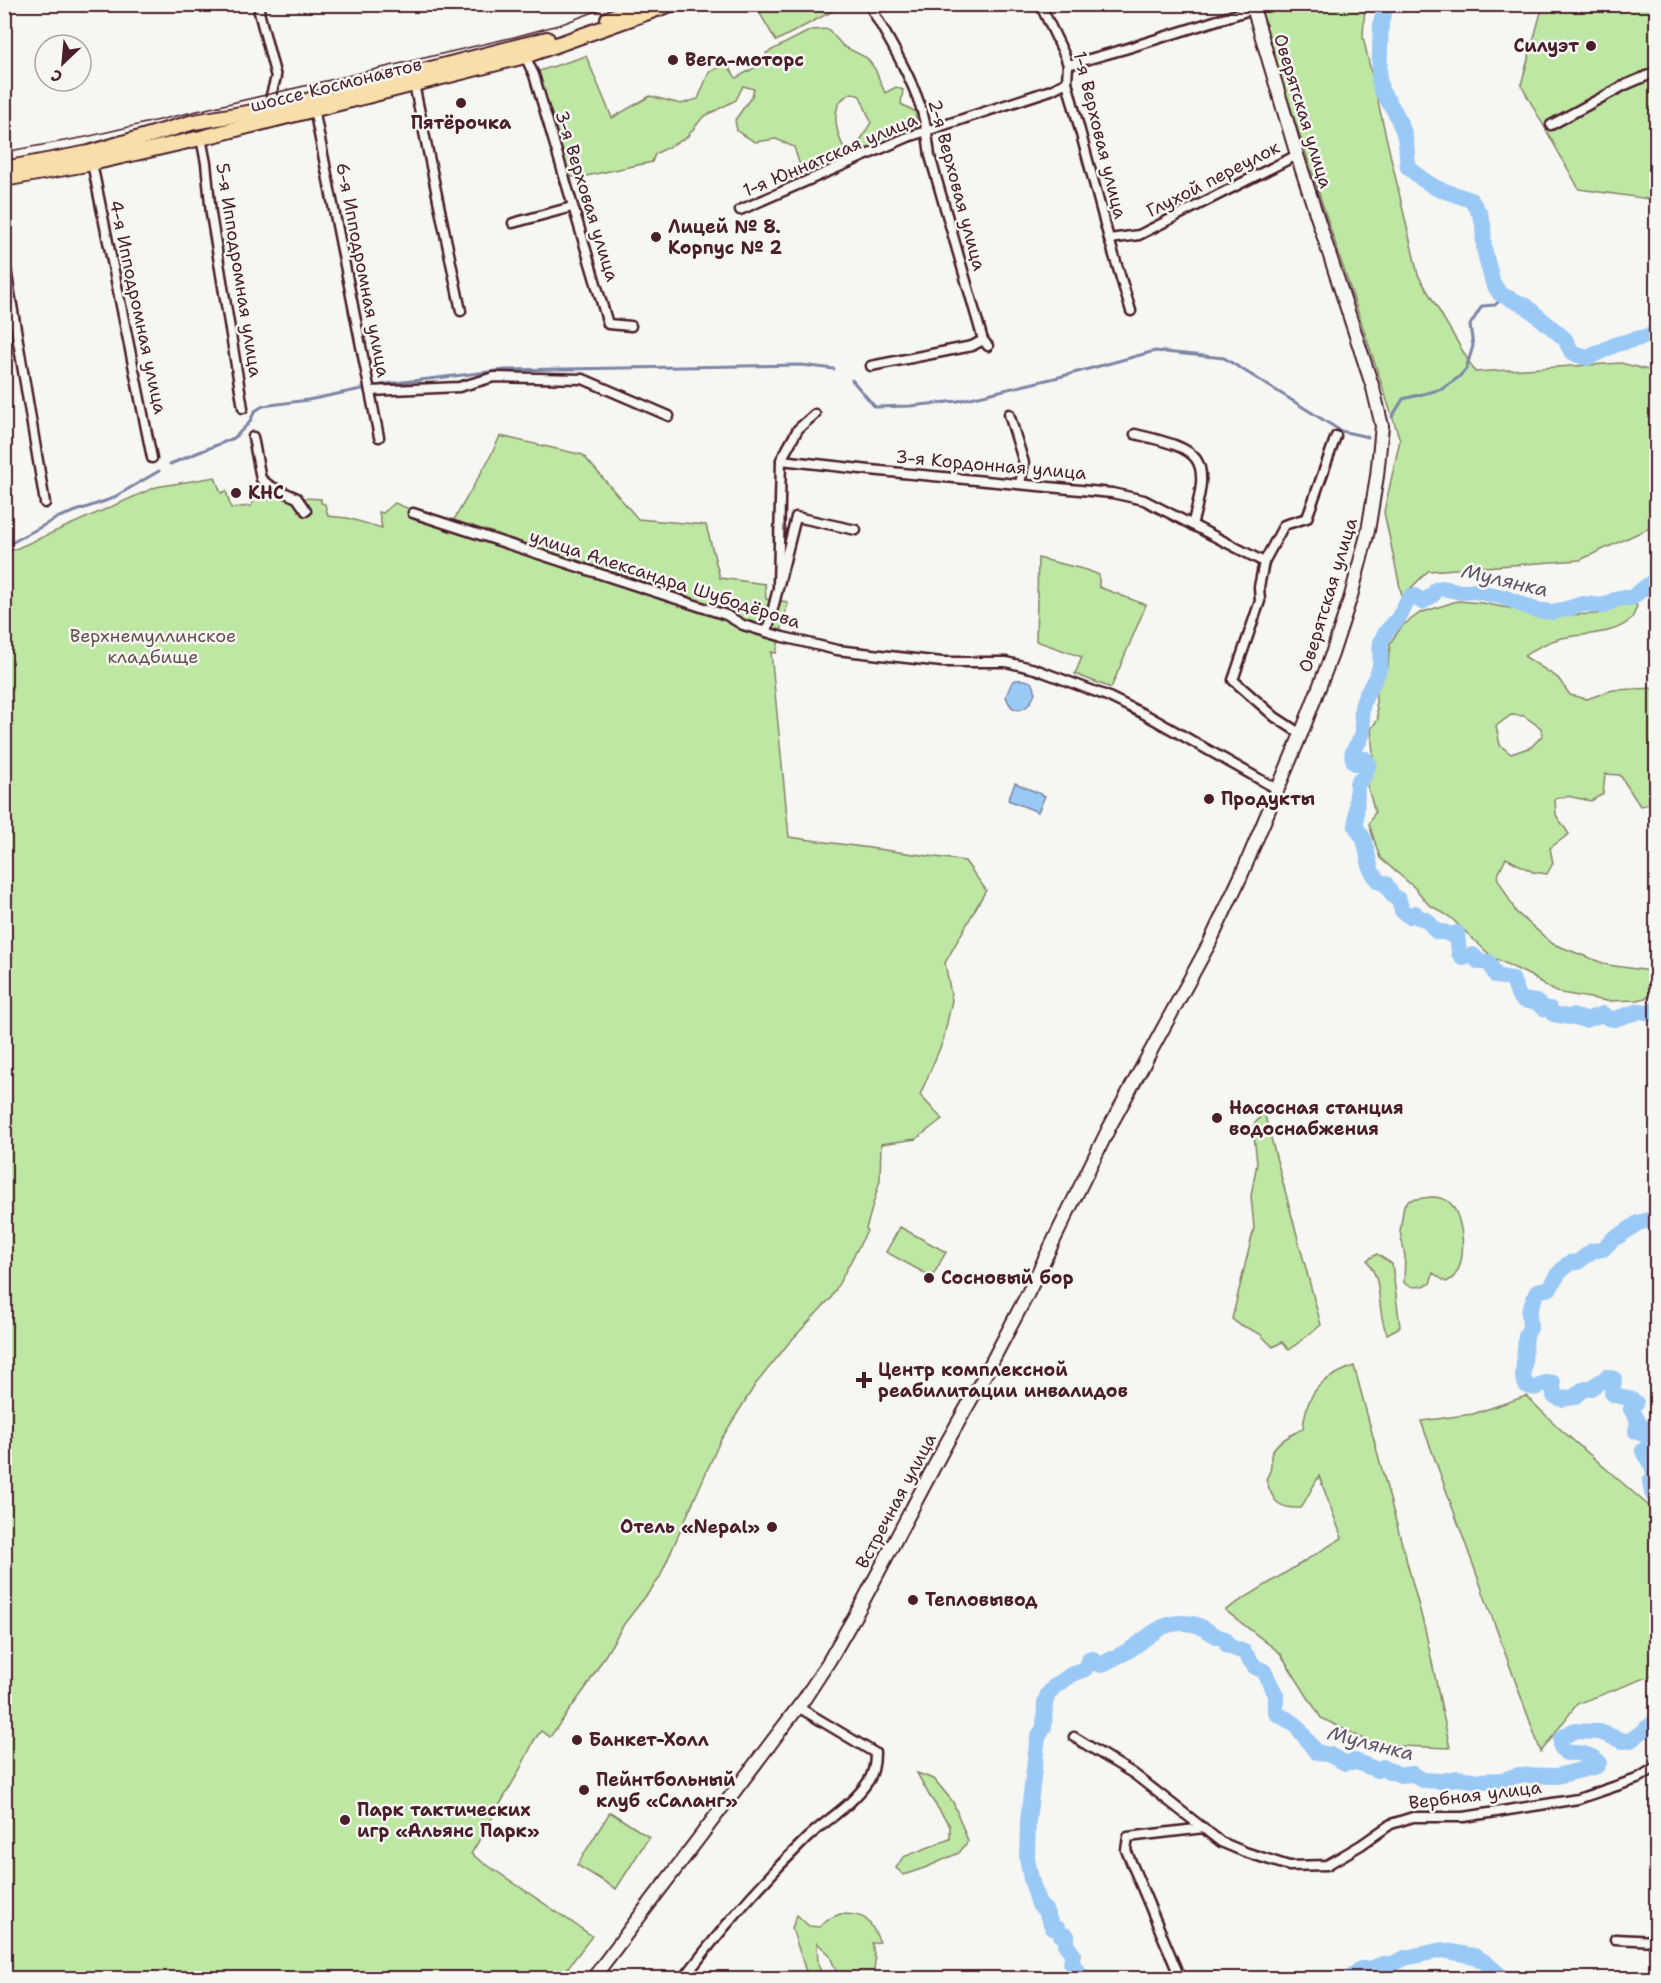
<svg xmlns="http://www.w3.org/2000/svg" width="1661" height="1983" font-family="'Shantell Sans',sans-serif">
<style>
.green{fill:#bee7a3;stroke:#848367;stroke-width:1.5;fill-rule:evenodd}
.water{fill:#9bc9f6;stroke:#7b85a5;stroke-width:1.5}
.lines{fill:none;stroke-linecap:round;stroke-linejoin:round}
.stream{stroke:#7b85a5;stroke-width:3}
.river{stroke:#9bc9f6;stroke-width:16}
.minor-casing{stroke:#4a1f2b;stroke-width:13}
.secondary-casing{stroke:#4a1f2b;stroke-width:16}
.primary-casing{stroke:#4a1f2b;stroke-width:18}
.minor{stroke:#f6f6f2;stroke-width:8}
.secondary{stroke:#f6f6f2;stroke-width:12}
.primary{stroke:#f8deab;stroke-width:14}
.tram{stroke:#4a1f2b;stroke-width:1.5}
.poi-dot{fill:#4a1f2b;stroke:#f6f6f2;stroke-width:2}
.labels{text-anchor:middle;dominant-baseline:central;stroke-width:5;stroke-linejoin:round;paint-order:stroke}
.poi-label{font-size:18px;font-weight:bold;fill:#4a1f2b;stroke:#f6f6f2;text-anchor:start}
.street-label{font-size:18px;fill:#4a1f2b;stroke:#f6f6f2}
.park-label{font-size:18px;fill:#675149;stroke:#f6f6f2}
.water-label{font-size:20px;font-style:italic;fill:#625268;stroke:#f6f6f2}
</style>
<rect width="100%" height="100%" fill="#f6f6f2"/>
<filter id="ink" filterUnits="userSpaceOnUse"><feTurbulence type="fractalNoise" baseFrequency=".0167" numOctaves="2"/><feDisplacementMap in="SourceGraphic" scale="12" xChannelSelector="R" yChannelSelector="G"/><feConvolveMatrix kernelMatrix="1 2 1 2 8 2 1 2 1" color-interpolation-filters="sRGB"/></filter>
<g filter="url(#ink)">
<!-- green -->
<g class="green">
<path d="M755,5H844L776,41Z"/>
<path d="M1257,5H1365L1363,37L1418,275L1475,372L1621,363L1656,372V525L1580,560L1428,571L1402,597L1384,512L1400,440Z"/>
<path d="M1543,5H1656V200L1579,189L1521,85Z"/>
<path d="M828,29L843,46L867,58L875,69L885,93L896,87L903,90L901,104L916,112L915,130L865,153L858,145L871,122L860,96L852,93C848,95 842,98 840,102C830,118 840,143 849,157L807,175L802,172L794,147L776,139L755,142L737,131L735,120L752,96L754,89L743,86L736,100L703,117L686,138L655,154L652,162L586,176L569,177L538,81L539,71L586,56L612,118L650,96L681,104L698,99L709,72L727,64L736,78L769,60L766,53L811,30Z"/>
<path d="M500,436L583,455L638,519L706,525L720,578L765,584L766,599L788,602L776,653L771,652L789,837L965,861L986,890L945,963L952,1000L943,1041L920,1095L942,1119L916,1139L881,1144L880,1180L866,1229L867,1231L830,1300H829L788,1344L755,1385L720,1441L659,1579L624,1624L587,1686L550,1737L541,1731L535,1739L517,1775L471,1854L592,1936L560,1978H5L4,554L156,487L215,477L221,493L226,491L231,508L251,506L259,491L256,482L304,498L321,499V503L325,504L328,516L347,518L382,528L379,512L383,513L395,503L446,524L455,518L489,459Z"/>
<path d="M1038,558L1087,570L1099,575V587L1146,605L1111,688L1075,674L1082,657L1036,641Z"/>
<path d="M1627,600L1633,602L1637,606C1635,610 1634,616 1631,619C1615,636 1580,633 1558,639C1545,643 1534,649 1524,656L1558,678L1570,695L1587,699L1613,690L1656,688V803L1640,806L1620,775L1605,774L1603,794L1591,801L1567,796L1555,799L1556,815L1569,834L1550,848L1553,863L1547,874L1533,872L1506,858L1497,877L1516,912L1553,944L1608,965L1650,971L1656,974V995L1638,1000L1607,1001L1556,992L1531,976L1492,957L1450,917L1428,904L1415,888L1380,858L1369,824L1375,812L1367,785L1371,777L1373,754L1371,729L1378,719L1376,703V688L1388,665L1390,643L1402,626L1420,613L1457,601L1482,603L1524,611L1539,616L1551,617L1563,615L1597,614L1620,601ZM1511,715L1524,716L1541,728L1542,736L1531,747L1511,754L1500,745L1496,726Z"/>
<path d="M1264,1112L1321,1325L1289,1350L1282,1342L1273,1347L1260,1334L1237,1323L1232,1319L1254,1228L1251,1196L1257,1163L1253,1126Z"/>
<path d="M1431,1197C1437,1197 1444,1198 1449,1202C1465,1216 1470,1274 1446,1282L1433,1273L1430,1284C1420,1287 1413,1289 1404,1283L1405,1256L1400,1231L1404,1205L1410,1200Z"/>
<path d="M900,1227L946,1252L932,1277L886,1252Z"/>
<path d="M1377,1254L1392,1264L1400,1327L1387,1334C1379,1318 1381,1299 1377,1282C1376,1274 1371,1267 1367,1260Z"/>
<path d="M1354,1366L1425,1629L1450,1748L1376,1745L1321,1718L1280,1653L1225,1610L1342,1538L1319,1476L1301,1508C1277,1509 1273,1501 1266,1480C1272,1467 1271,1469 1271,1457C1271,1443 1293,1435 1303,1428C1307,1391 1320,1379 1354,1366Z"/>
<path d="M1526,1396L1559,1428L1656,1512V1674L1577,1704L1541,1752L1421,1421L1473,1414Z"/>
<path d="M917,1773L934,1779L953,1802L968,1841L959,1853L927,1867L904,1875L896,1868L903,1857L950,1839V1826L929,1795Z"/>
<path d="M610,1812L649,1837L616,1889L577,1865Z"/>
<path d="M840,1914C867,1914 868,1918 880,1942L872,1943L875,1960L874,1973L878,1978H839L829,1954L817,1943L818,1964L823,1978H808L792,1928L797,1915L809,1926L820,1927L826,1920Z"/>
</g>
<!-- water -->
<g class="water">
<path d="M1016,680C1058,675 1018,736 1006,696L1012,682Z"/>
<path d="M1015,783L1045,796L1038,812L1008,800Z"/>
</g>
<g class="lines">
<!-- stream -->
<g class="stream">
<path d="M852,380L875,407L910,406L958,401L1059,377L1155,351L1224,358L1341,431L1368,437"/>
<path d="M1392,417L1403,399L1442,389L1459,377L1466,369L1473,346L1470,325L1482,306L1495,305L1504,297"/>
<path d="M170,464L234,438L249,423L255,411L263,406L308,400L386,384L505,370L802,365L834,369"/>
<path d="M4,547L59,517L111,499L159,471"/>
</g>
<!-- river -->
<g class="river">
<path d="M1387,4L1381,22L1379,79L1381,90L1395,112L1403,130L1406,142L1408,167L1422,179L1436,188L1471,200L1480,214L1483,224L1484,248L1487,261L1493,283L1500,294L1526,306L1565,339L1572,353L1587,358L1617,344L1656,334"/>
<path d="M1656,579L1631,598H1619L1603,606L1583,604L1567,609L1551,612L1536,610L1503,597L1475,591L1461,592L1442,588L1437,589L1433,595L1422,602L1415,596H1411C1405,604 1402,613 1397,620C1391,627 1383,633 1381,642C1379,651 1382,661 1379,670C1375,683 1364,693 1362,708C1360,717 1365,727 1362,735C1359,746 1347,751 1355,763L1365,759L1369,764L1363,778L1357,783L1356,827L1364,839L1371,870L1378,881L1386,884L1393,896L1399,900L1402,911L1409,916L1415,913L1418,917L1427,920L1437,932H1444L1451,935L1457,933L1459,953L1463,958L1473,955L1479,962H1489L1496,976L1512,979L1519,996L1523,1000L1536,1002L1545,1009H1550L1553,1014L1568,1017L1572,1016L1585,1020L1603,1014L1608,1018L1614,1019L1640,1011L1650,1013L1656,1009"/>
<path d="M1656,1218L1638,1223L1619,1236L1614,1238L1603,1249L1592,1251L1578,1262L1569,1263L1559,1273L1550,1288L1537,1291L1529,1312L1530,1328L1526,1335L1523,1377L1526,1385C1539,1393 1540,1380 1553,1383L1554,1396L1561,1399L1574,1397L1582,1390L1591,1388L1607,1377L1614,1379L1612,1393C1619,1399 1627,1394 1636,1403L1631,1409L1638,1421L1636,1431L1640,1433L1645,1428L1651,1431L1652,1442L1643,1451C1644,1454 1646,1455 1648,1458C1650,1459 1655,1475 1655,1478L1650,1482L1652,1493L1656,1499"/>
<path d="M1083,1978L1071,1962L1073,1954L1066,1945L1067,1936L1061,1935L1058,1929L1053,1928L1045,1910L1039,1905L1031,1879L1027,1858L1028,1821L1035,1760L1038,1738L1044,1727L1045,1703L1048,1694L1054,1687L1072,1674L1085,1669L1089,1659H1093L1098,1664L1101,1665C1110,1660 1118,1656 1126,1652C1150,1638 1161,1618 1192,1624C1206,1626 1213,1637 1225,1639L1228,1646L1244,1652L1255,1667L1264,1671L1276,1695V1713L1295,1724L1316,1752L1330,1755L1345,1763L1355,1761L1377,1770L1383,1767L1389,1772L1391,1771L1401,1775L1413,1774L1423,1780L1441,1781L1457,1778L1479,1781L1503,1780L1519,1775L1557,1776L1597,1766L1599,1762C1591,1754 1577,1752 1566,1753L1561,1747V1739L1573,1731L1600,1732L1623,1741L1631,1740L1656,1721"/>
<path d="M1349,1978L1361,1969H1371L1383,1964H1392L1405,1958L1442,1950L1474,1956L1485,1962L1503,1978"/>
</g>
<defs>
<g id="minor">
<path d="M260,4L259,12L276,77L271,95L283,107"/>
<path d="M869,4C887,37 908,70 920,105C926,121 928,139 930,156L983,340L988,346"/>
<path d="M1040,4L1065,56L1068,65L1067,82L1109,239L1131,311"/>
<path d="M525,56L534,75L608,324L631,326"/>
<path d="M1068,65L1125,49L1269,4"/>
<path d="M414,84L461,311"/>
<path d="M314,109L379,437"/>
<path d="M1551,125L1625,85L1656,72"/>
<path d="M201,138L206,163L211,214L243,408"/>
<path d="M92,163L152,458"/>
<path d="M740,210L908,137L1051,90L1067,82"/>
<path d="M513,223L572,207"/>
<path d="M1109,239L1139,235L1297,155"/>
<path d="M4,257L45,503"/>
<path d="M871,366L972,346L983,340"/>
<path d="M370,391L459,387L494,377L583,379L669,416"/>
<path d="M1009,414L1024,463L1020,484"/>
<path d="M1135,434C1202,450 1212,455 1192,525"/>
<path d="M253,437L261,479L270,486L297,498L306,511"/>
<path d="M781,460L870,470L1112,493L1144,500L1264,562"/>
<path d="M413,513L726,615L743,625L783,637L837,650L942,662H1006L1035,669L1107,696L1148,716L1277,789"/>
<path d="M778,586L781,460L798,429L815,414"/>
<path d="M767,632L796,517L856,530"/>
<path d="M1301,734L1275,717L1233,680L1260,601L1259,587L1264,562L1284,525L1307,518L1336,436"/>
<path d="M1074,1737L1134,1774L1221,1842L1245,1852L1289,1866L1327,1865L1361,1845L1391,1824L1413,1817H1464L1578,1799L1637,1779L1656,1767"/>
<path d="M1615,1939L1656,1941"/>
<path d="M684,1978C721,1929 762,1882 806,1839C826,1820 851,1806 867,1783C874,1774 875,1763 875,1753L798,1707"/>
<path d="M1177,1978L1178,1973L1126,1850L1128,1837L1204,1828"/>
</g>
<path id="secondary" d="M593,1978L805,1698L829,1661L860,1607L946,1444L986,1373L1027,1295L1109,1128L1209,944L1241,876L1301,734L1332,654L1351,596L1368,531L1377,476L1382,426L1373,388L1297,155L1252,4"/>
<g id="primary">
<path d="M608,19L642,4"/>
<path d="M4,169L89,153L194,122L283,107L547,39"/>
<path d="M4,179L92,163L201,138L525,56L671,4"/>
</g>
</defs>
<!-- minor casing -->
<use href="#minor" class="minor-casing"/>
<!-- secondary casing -->
<use href="#secondary" class="secondary-casing"/>
<!-- primary casing -->
<use href="#primary" class="primary-casing"/>
<!-- minor -->
<use href="#minor" class="minor"/>
<!-- secondary -->
<use href="#secondary" class="secondary"/>
<!-- primary -->
<use href="#primary" class="primary"/>
<!-- tram -->
<path class="tram" d="M4,152L86,137L514,37L562,24L615,4"/>
</g>
</g>
<!-- markers -->
<g class="poi-dot">
<circle cx="1591" cy="46" r="6"/>
<circle cx="673" cy="60" r="6"/>
<circle cx="461" cy="103" r="6"/>
<circle cx="656" cy="237" r="6"/>
<circle cx="236" cy="493" r="6"/>
<circle cx="1209" cy="799" r="6"/>
<circle cx="1217" cy="1118" r="6"/>
<circle cx="929" cy="1278" r="6"/>
<path d="M861 1371h6v6h6v6h-6v6h-6v-6h-6v-6h6z"/>
<circle cx="772" cy="1527" r="6"/>
<circle cx="913" cy="1600" r="6"/>
<circle cx="577" cy="1740" r="6"/>
<circle cx="584" cy="1790" r="6"/>
<circle cx="345" cy="1820" r="6"/>
</g>
<g class="labels">
<!-- poi labels -->
<g class="poi-label">
<text x="1579" y="46" text-anchor="end">Силуэт</text>
<text x="685" y="60">Вега-моторс</text>
<text x="461" y="123" text-anchor="middle">Пятёрочка</text>
<text x="668" y="227">Лицей № 8.<tspan x="668" dy="21">Корпус № 2</tspan></text>
<text x="248" y="493">КНС</text>
<text x="1221" y="799">Пpoдукты</text>
<text x="1229" y="1108">Насосная станция<tspan x="1229" dy="21">водоснабжения</tspan></text>
<text x="941" y="1278">Сосновый бор</text>
<text x="878" y="1370">Центр комплексной<tspan x="878" dy="21">реабилитации инвалидов</tspan></text>
<text x="760" y="1527" text-anchor="end">Отель «Nepal»</text>
<text x="925" y="1600">Тепловывод</text>
<text x="589" y="1740">Банкет-Холл</text>
<text x="596" y="1780">Пейнтбольный<tspan x="596" dy="21">клуб «Саланг»</tspan></text>
<text x="357" y="1810">Парк тактических<tspan x="357" dy="21">игр «Альянс Парк»</tspan></text>
</g>
<!-- street labels -->
<g class="street-label">
<text transform="translate(336 85) rotate(-14)">шоссе Космонавтов</text>
<text transform="translate(1303 111) rotate(73)">Оверятская улица</text>
<text transform="translate(1100 135) rotate(76)">1-я Верховая улица</text>
<text transform="translate(830 155) rotate(-23)">1-я Юннатская улица</text>
<text transform="translate(1213 179) rotate(-27)">Глухой переулок</text>
<text transform="translate(957 185) rotate(75)">2-я Верховая улица</text>
<text transform="translate(587 196) rotate(73)">3-я Верховая улица</text>
<text transform="translate(239 270) rotate(81)">5-я Ипподромная улица</text>
<text transform="translate(363 270) rotate(79)">6-я Ипподромная улица</text>
<text transform="translate(138 307) rotate(78)">4-я Ипподромная улица</text>
<text transform="translate(991 465) rotate(5)">3-я Кордонная улица</text>
<text transform="translate(665 579) rotate(18)">улица Александра Шубодёрова</text>
<text transform="translate(1328 595) rotate(-73)">Оверятская улица</text>
<text transform="translate(896 1501) rotate(-62)">Встречная улица</text>
<text transform="translate(1475 1795) rotate(-7)">Вербная улица</text>
</g>
<!-- park labels -->
<g class="park-label">
<text x="153" y="636">Верхнемуллинское<tspan x="153" dy="21">кладбище</tspan></text>
</g>
<!-- water labels -->
<g class="water-label">
<text transform="translate(1505 580) rotate(13)">Мулянка</text>
<text transform="translate(1371 1743) rotate(14)">Мулянка</text>
</g>
</g>
<!-- margin -->
<rect width="1661" height="1983" fill="none" stroke="#f6f6f2" stroke-width="24"/>
<rect x="12" y="12" width="1637" height="1959" fill="none" stroke="#4a1f2b" stroke-width="2" filter="url(#ink)"/>
<!-- north arrow -->
<g transform="translate(63 63) rotate(206)"><circle r="28" fill="#f6f6f2" stroke="#b1a0a2" stroke-width="1.5"/>
<path d="M0-4.5L10 22L0 15L-10 22Z" fill="#4a1f2b"/>
<text y="-9" font-size="16" font-weight="bold" text-anchor="middle" fill="#4a1f2b">С</text>
</g>
</svg>
